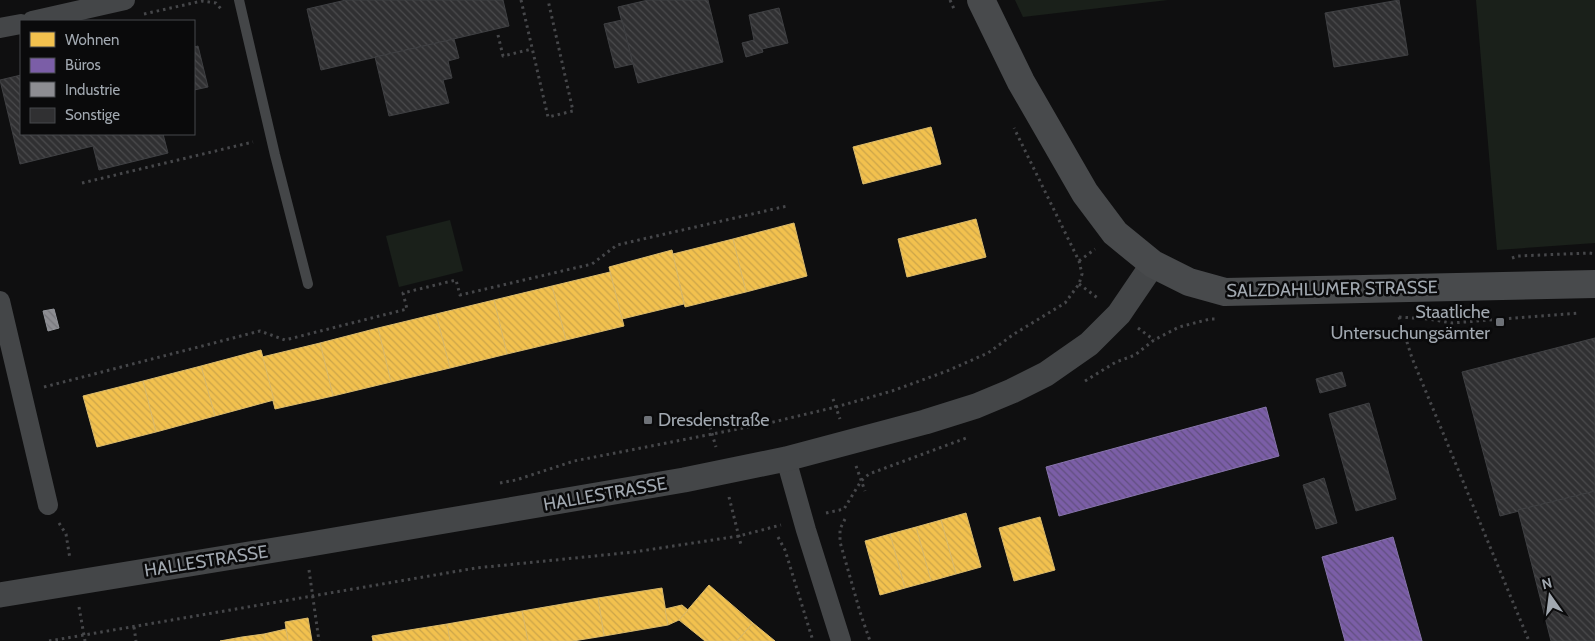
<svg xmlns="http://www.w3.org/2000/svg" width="1595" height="641" font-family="Cabin,sans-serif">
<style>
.green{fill:#1a201a}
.homes{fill:url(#homes-back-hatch);stroke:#daba6b}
.offices{fill:url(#offices-back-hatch);stroke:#8674aa}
.industry{fill:url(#industry-back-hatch);stroke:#93959b}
.building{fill:url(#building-back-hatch);stroke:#3f4043}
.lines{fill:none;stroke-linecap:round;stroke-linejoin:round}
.path{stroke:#46474a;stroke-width:3;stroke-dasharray:2.5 4;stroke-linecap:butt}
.service{stroke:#444648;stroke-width:10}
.minor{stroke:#444648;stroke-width:20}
.tertiary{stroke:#444648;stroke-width:25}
.secondary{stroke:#484a4c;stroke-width:28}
.poi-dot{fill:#6e7278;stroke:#0a0a0b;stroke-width:2}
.labels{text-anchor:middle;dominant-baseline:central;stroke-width:5;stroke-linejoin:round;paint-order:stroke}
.street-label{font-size:18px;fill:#a1a8b0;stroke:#0a0a0b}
.poi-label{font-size:18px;fill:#a1a8b0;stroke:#0a0a0b;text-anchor:end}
</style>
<defs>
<pattern id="homes-back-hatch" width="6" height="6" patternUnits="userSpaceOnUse" patternTransform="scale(1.25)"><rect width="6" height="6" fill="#f2c14e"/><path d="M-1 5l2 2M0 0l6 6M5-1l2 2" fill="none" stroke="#cba449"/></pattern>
<pattern id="offices-back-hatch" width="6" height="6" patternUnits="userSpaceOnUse" patternTransform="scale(1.25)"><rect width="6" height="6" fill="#7b5ea7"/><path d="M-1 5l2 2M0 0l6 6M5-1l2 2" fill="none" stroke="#614f7f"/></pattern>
<pattern id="industry-back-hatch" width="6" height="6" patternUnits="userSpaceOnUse" patternTransform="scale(1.25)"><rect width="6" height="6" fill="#8d8d92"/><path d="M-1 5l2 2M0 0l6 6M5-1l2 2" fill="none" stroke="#76767b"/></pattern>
<pattern id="building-back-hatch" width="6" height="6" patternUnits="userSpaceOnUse" patternTransform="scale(1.25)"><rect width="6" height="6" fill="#303032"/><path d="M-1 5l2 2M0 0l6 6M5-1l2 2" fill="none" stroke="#4b4b4d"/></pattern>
</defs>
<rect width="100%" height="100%" fill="#0f0f10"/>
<!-- green -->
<g class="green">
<path d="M1015,0H1168L1023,17Z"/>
<path d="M1476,0H1595V243L1497,250Z"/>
<path d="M450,220L463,271L399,287L386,236Z"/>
</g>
<!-- homes -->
<g class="homes">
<path d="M931,127L941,164L863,184L853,147Z"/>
<path d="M976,219L986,257L907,277L898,239Z"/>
<path d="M794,223L807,276L746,292L733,239Z"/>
<path d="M733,239L746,292L685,307L673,254Z"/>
<path d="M672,250L684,304L622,319L609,267Z"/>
<path d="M610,272L624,326L566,340L552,286Z"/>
<path d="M552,286L566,340L507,354L494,300Z"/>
<path d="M494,300L507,354L450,368L436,314Z"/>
<path d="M436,314L450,368L391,382L378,328Z"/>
<path d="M378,328L391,382L333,396L320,343Z"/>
<path d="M320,343L333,396L275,409L262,357Z"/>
<path d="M261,350L274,400L215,416L201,366Z"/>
<path d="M201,366L215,416L156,432L143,381Z"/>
<path d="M143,381L156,432L97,447L83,396Z"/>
<path d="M966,513L981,567L956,574L941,520Z"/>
<path d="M1040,517L1055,570L1014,581L999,528Z"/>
<path d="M941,520L956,574L931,581L916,527Z"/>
<path d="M916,527L931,581L905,588L890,534Z"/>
<path d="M890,534L905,588L880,595L865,541Z"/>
<path d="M709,585L753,623L737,641H705L679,620Z"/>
<path d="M662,588L668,625L604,636L598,598Z"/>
<path d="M598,598L604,636L573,641H528L522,611Z"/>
<path d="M682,605L688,610L679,620L668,625L665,609Z"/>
<path d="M522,611L528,641H450L447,624Z"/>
<path d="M308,618L312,641H288L285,622Z"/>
<path d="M753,623L775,641H737Z"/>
<path d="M447,624L450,641H373L372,636Z"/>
<path d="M286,629L288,641H265L264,634Z"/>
<path d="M264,634L265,641H242V637Z"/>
<path d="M242,637V641H220Z"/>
</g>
<!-- offices -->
<g class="offices">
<path d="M1266,407L1279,456L1059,516L1046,467Z"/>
<path d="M1393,537L1422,641H1345L1322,557Z"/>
</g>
<!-- industry -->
<path class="industry" d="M54,309L59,328L48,331L43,311Z"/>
<!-- building -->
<g class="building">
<path d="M346,0H503L509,26L321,70L307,9Z"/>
<path d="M648,0H708L723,62L638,83L618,7Z"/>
<path d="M1399,0L1408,55L1334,67L1325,13Z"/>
<path d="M779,8L788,43L762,49L763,52L746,57L742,43L754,40L749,15Z"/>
<path d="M622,20L633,64L615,68L604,24Z"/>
<path d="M454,39L459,58L448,61L452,78L443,80L449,103L389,116L375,57Z"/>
<path d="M198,46L208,87L194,90V47Z"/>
<path d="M21,75V134H163L168,153L99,170L93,146L20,164L0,80Z"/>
<path d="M1595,338V491L1500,516L1462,372Z"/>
<path d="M1342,372L1346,386L1320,393L1316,379Z"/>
<path d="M1369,403L1396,499L1356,511L1329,414Z"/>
<path d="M1324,478L1337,523L1316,529L1303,485Z"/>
<path d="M1595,491V641H1551L1518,510Z"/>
</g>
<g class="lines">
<!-- path -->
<g class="path">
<path d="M521,0L548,117L573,111L548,0"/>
<path d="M950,0L954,9"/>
<path d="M144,14L202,1L216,3L221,9"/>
<path d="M498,35L503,56L532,49"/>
<path d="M82,183L253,142"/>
<path d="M1512,258L1518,256L1589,253L1595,254"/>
<path d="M1079,261L1095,249"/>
<path d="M1079,284L1099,299"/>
<path d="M1399,317L1428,319L1452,323L1579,313"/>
<path d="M1399,317L1412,358L1529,641"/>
<path d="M1138,328L1154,340"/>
<path d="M1085,381L1116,362L1135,355L1154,340L1179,327L1210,319H1217"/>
<path d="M44,387L260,331L285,340L407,309L403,293L456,280L460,295L592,264L617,245L787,206"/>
<path d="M833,399L840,419"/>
<path d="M710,427L716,447"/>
<path d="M856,466L865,491"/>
<path d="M500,483L516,480L574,461L769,423L836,407L892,391L947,371L988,353L1014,334L1065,303L1079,284L1082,274L1079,261L1014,128"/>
<path d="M729,497L741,545"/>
<path d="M826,513L844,509L861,481L869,474L969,437"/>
<path d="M845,519L840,529V542L860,612L870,641"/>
<path d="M59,523L66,534L70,559"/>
<path d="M778,537L785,550L813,641"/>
<path d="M309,570L319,641"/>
<path d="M79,607L85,641"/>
<path d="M134,627L136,641"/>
<path d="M49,641L476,568L634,552L739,536L781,525"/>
</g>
<!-- service -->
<path class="service" d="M239,0L275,155L308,284"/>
<!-- minor -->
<g class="minor">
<path d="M32,21L125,0"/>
<path d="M0,28L21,24"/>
<path d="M0,301L48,505"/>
<path d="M786,459L806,530L841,641"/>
</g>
<!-- tertiary -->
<path class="tertiary" d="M0,595L305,545L684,480L786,459L925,422L976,406L1012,391L1046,374L1089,344L1119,314L1153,264"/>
<!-- secondary -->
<path class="secondary" d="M981,0L1021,82L1085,193L1115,233L1153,264L1189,282L1225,292L1595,284"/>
</g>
<!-- markers -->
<g class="poi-dot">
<rect x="1495" y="317" width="10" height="10" rx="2.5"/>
<rect x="643" y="415" width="10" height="10" rx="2.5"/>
</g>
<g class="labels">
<!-- street labels -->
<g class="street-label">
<text transform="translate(1332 289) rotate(-1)">SALZDAHLUMER STRASSE</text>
<text transform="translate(605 494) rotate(-10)">HALLESTRASSE</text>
<text transform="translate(206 561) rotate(-9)">HALLESTRASSE</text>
</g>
<!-- poi labels -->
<g class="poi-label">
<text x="1490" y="312">Staatliche<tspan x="1490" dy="21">Untersuchungsämter</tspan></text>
<text x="658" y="420" text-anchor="start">Dresdenstraße</text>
</g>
</g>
<!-- legend -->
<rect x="20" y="20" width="175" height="115" fill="#0a0a0b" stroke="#46494d"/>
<rect x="30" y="32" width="25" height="15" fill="#f2c14e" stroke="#46494d"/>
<text x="65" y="45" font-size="15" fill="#a1a8b0">Wohnen</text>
<rect x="30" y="58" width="25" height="15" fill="#7b5ea7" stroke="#46494d"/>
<text x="65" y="70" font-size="15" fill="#a1a8b0">Büros</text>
<rect x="30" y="82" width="25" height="15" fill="#8d8d92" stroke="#46494d"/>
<text x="65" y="95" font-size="15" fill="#a1a8b0">Industrie</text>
<rect x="30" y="108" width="25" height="15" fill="#303032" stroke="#46494d"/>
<text x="65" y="120" font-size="15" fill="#a1a8b0">Sonstige</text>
<!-- north arrow -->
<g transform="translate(1550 596) rotate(346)" stroke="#0a0a0b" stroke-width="4" paint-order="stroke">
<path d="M0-4L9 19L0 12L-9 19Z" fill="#a1a8b0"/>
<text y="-8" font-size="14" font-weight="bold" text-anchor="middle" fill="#a1a8b0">N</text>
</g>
</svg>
